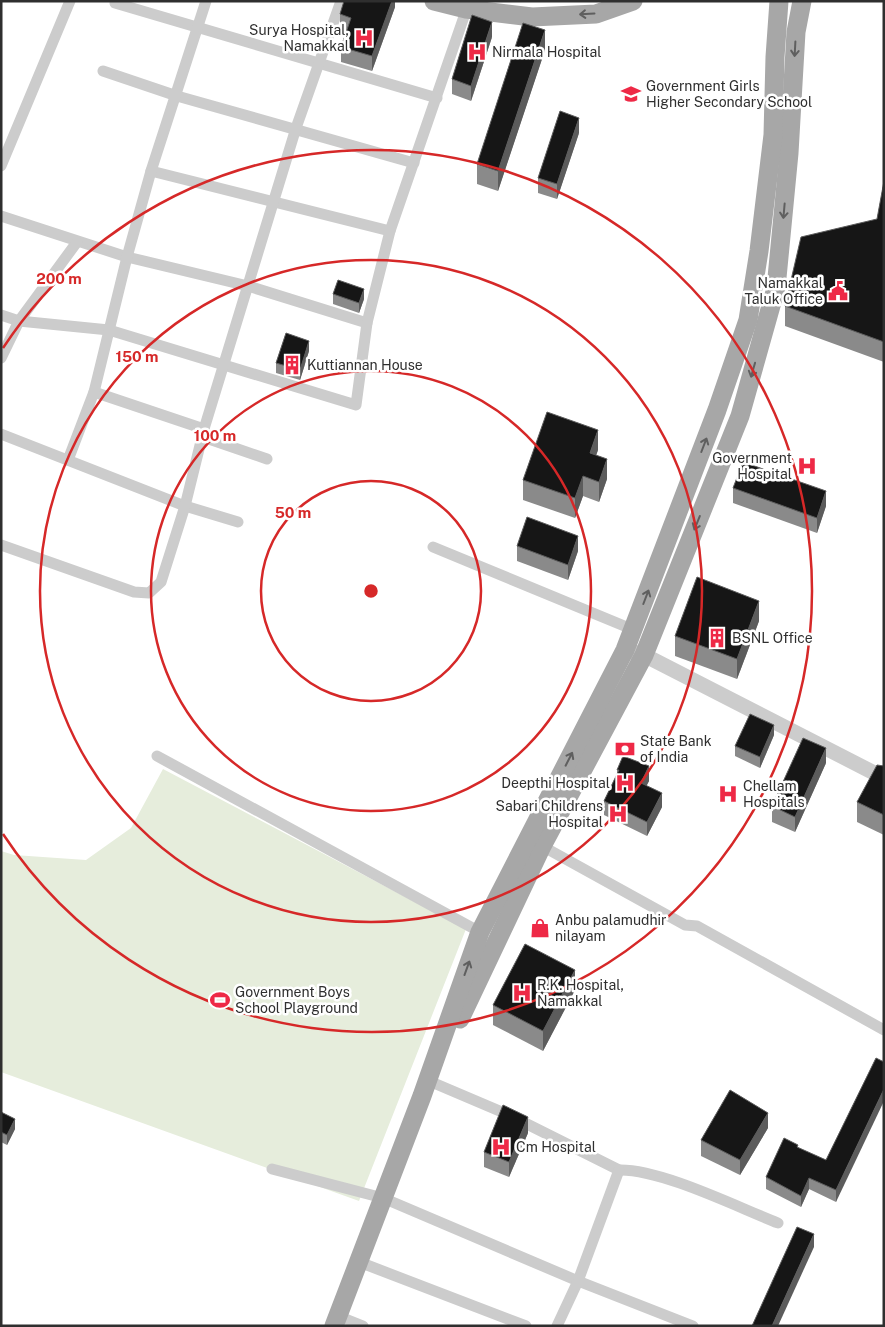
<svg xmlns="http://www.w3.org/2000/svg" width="885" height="1327" font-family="'Public Sans',sans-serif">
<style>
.green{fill:#e6eddc}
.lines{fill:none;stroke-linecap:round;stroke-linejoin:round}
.minor{stroke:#ccc;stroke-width:11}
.tertiary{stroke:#ccc;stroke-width:15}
.primary{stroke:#a7a7a7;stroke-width:19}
.wall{fill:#8a8a8a}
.shaded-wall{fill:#5c5c5c}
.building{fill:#161616;stroke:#5c5c5c}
.oneway{stroke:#5f5f5f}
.ring{fill:none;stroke:#d62828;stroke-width:2.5}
.labels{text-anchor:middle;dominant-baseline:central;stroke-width:5;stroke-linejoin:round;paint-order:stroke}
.poi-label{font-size:14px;fill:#2f2f2f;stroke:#fff;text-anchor:start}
.centre{fill:#d62828;stroke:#fff;stroke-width:2.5}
.ring-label{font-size:15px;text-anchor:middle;font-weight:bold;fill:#d62828;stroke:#fff;stroke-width:5;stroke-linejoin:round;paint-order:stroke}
</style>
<rect width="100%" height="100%" fill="#fff"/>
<!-- green -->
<path class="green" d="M163,769L466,929L359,1201L1,1072V851L14,855L86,860L131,828Z"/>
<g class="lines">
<!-- minor -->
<g class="minor">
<path d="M115,3L437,98"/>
<path d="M103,71L177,96L414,163"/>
<path d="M1,166L70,1"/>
<path d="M151,171L390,231"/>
<path d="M1,216L127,257L248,286L367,323"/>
<path d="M1,315L19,321L109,330L356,405L367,323L390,231L468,5"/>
<path d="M1,358L19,321L77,242"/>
<path d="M94,392L204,429"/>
<path d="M1,434L185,506L238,522"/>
<path d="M203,437L267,459"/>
<path d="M68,460L94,392L127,257L151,171L206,1"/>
<path d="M1,545L134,592L149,593L161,582L185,506L204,429L296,128L341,1"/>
<path d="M433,547L634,630"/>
<path d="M157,756L480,932"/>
<path d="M542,846L685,925L697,926L884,1030"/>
<path d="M429,1081L509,1115L619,1170C661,1169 737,1207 778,1223"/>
<path d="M272,1169L383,1198L578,1281L693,1326"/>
<path d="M359,1262L526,1326"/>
<path d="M338,1316L363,1326"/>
<path d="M557,1326L578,1281L619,1170"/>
</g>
<!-- tertiary -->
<path class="tertiary" d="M634,652L644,655L884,778"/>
<!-- primary -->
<g class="primary">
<path d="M434,1L466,9L532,17L596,14L633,1"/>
<path d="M460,1019L542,846L644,655L740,416L776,288L789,153L796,32L802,1"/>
<path d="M334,1326L422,1096L480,932L625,650L717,410L748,320L759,251L773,135L775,57L779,1"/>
</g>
</g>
<!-- wall -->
<g class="wall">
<path d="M395,1V7L372,71L341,62V47L346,32L340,29V14Z"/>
<path d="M492,37L471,101L452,94V79Z"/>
<path d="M545,50L498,191L477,184V164Z"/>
<path d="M579,133L557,199L538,193V178Z"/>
<path d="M884,181V362L785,326V306L877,219Z"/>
<path d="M333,294L364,299L359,313L333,304Z"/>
<path d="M309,351L300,380L276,373V363Z"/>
<path d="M598,450L596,455L607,479L599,502L583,496L575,518L523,500V480Z"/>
<path d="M733,488L826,506L817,533L733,503Z"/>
<path d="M517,546L578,551L568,580L517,561Z"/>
<path d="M759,621L737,679L675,656V636Z"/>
<path d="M774,735L760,768L735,756V746Z"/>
<path d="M826,763L795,832L772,822V806Z"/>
<path d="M884,766V835L857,822V802Z"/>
<path d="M617,770L649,781L646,786L662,807L647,836L604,815V801L617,774Z"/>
<path d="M575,990L543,1051L493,1025V1005Z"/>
<path d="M876,1058L836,1202L809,1189L801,1207L766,1189V1177L798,1148L826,1160Z"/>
<path d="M1,1112L15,1129L7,1145L1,1142Z"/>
<path d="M768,1128L740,1175L701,1156V1140Z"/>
<path d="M528,1133L509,1177L484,1167V1152Z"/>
</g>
<!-- shaded-wall -->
<g class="shaded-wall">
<path d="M392,1H395V7L372,71V56Z"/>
<path d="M492,22V37L471,101V86Z"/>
<path d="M545,30V50L498,191V171Z"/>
<path d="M579,118V133L557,199V184Z"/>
<path d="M364,289V299L359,313V303Z"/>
<path d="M309,341V351L300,380V370Z"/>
<path d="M598,430V450L590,473V453Z"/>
<path d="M607,459V479L599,502V482Z"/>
<path d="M583,476V496L575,518V498Z"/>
<path d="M826,491V506L817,533V518Z"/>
<path d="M578,536V551L568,580V565Z"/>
<path d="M759,601V621L737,679V659Z"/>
<path d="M774,725V735L760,768V757Z"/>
<path d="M826,748V763L795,832V817Z"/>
<path d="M649,766V781L641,797V783Z"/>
<path d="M662,793V807L647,836V822Z"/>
<path d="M575,970V990L543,1051V1031Z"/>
<path d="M884,1089V1101L836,1202V1190Z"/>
<path d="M768,1113V1128L740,1175V1160Z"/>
<path d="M528,1117V1133L509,1177V1162Z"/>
<path d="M15,1119V1129L7,1145V1135Z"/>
<path d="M809,1178V1189L801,1207V1196Z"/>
<path d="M814,1234V1247L778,1326H772Z"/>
</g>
<!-- building -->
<g class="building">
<path d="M344,1H392L372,56L341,47L351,18L340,14Z"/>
<path d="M472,15L492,22L471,86L452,79Z"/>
<path d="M523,23L545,30L498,171L477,164Z"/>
<path d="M560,111L579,118L557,184L538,178Z"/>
<path d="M884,181V342L785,306L801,237L877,219Z"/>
<path d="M338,280L364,289L359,303L333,294Z"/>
<path d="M286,333L309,341L300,370L276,363Z"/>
<path d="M547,412L598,430L590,453L607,459L599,482L583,476L575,498L523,480Z"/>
<path d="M743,462L826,491L817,518L733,488Z"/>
<path d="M527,517L578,536L568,565L517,546Z"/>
<path d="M697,577L759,601L737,659L675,636Z"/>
<path d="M750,714L774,725L760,757L735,746Z"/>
<path d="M803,738L826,748L795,817L772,806Z"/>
<path d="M623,756L649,766L641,783L662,793L647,822L604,801L619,770H617Z"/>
<path d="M877,765L884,766V815L857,802Z"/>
<path d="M525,944L575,970L543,1031L493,1005Z"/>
<path d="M876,1058L884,1062V1089L836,1190L809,1178L801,1196L766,1177L784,1138L798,1145L797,1147L826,1160Z"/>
<path d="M730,1090L768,1113L740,1160L701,1140Z"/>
<path d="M503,1105L528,1117L509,1162L484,1152Z"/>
<path d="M1,1112L15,1119L7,1135L1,1132Z"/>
<path d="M797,1227L814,1234L772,1326H752Z"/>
</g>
<!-- one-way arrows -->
<defs><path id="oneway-shaft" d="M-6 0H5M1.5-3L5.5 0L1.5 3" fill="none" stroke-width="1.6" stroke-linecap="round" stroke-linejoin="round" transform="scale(1.25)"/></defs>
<g class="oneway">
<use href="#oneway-shaft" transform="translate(587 14) rotate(177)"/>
<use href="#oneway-shaft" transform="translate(795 49) rotate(93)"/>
<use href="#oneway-shaft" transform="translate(784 211) rotate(95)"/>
<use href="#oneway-shaft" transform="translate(753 370) rotate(106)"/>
<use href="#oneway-shaft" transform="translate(704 445) rotate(-69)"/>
<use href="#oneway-shaft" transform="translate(697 523) rotate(112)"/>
<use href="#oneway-shaft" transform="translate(646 597) rotate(-69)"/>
<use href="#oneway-shaft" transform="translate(569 759) rotate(-63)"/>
<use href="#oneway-shaft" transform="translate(467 968) rotate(-70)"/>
</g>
<!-- distance rings -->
<g class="ring">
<circle cx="371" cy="591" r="110"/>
<circle cx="371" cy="591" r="220"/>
<circle cx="371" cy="591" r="331"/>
<path d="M3 348A441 441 0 1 1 3 834"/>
</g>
<!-- icons -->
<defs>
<symbol id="hospital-bare" viewBox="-9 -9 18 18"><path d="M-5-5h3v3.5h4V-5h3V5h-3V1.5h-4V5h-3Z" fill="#ee2946" stroke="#fff" stroke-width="2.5" paint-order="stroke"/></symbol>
<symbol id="school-bare" viewBox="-9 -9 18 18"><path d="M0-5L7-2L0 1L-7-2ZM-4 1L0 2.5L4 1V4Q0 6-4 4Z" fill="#ee2946" stroke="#fff" stroke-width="2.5" paint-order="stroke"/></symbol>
<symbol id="civic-bare" viewBox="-9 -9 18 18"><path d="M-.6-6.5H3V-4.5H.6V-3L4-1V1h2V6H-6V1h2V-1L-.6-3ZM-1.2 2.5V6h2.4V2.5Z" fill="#ee2946" stroke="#fff" stroke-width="2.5" paint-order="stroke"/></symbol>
<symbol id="building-bare" viewBox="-9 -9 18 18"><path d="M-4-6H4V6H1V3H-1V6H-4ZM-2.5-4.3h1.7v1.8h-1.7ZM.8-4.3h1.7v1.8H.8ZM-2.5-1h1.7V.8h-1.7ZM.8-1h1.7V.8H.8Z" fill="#ee2946" stroke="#fff" stroke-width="2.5" paint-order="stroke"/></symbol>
<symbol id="bank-bare" viewBox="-9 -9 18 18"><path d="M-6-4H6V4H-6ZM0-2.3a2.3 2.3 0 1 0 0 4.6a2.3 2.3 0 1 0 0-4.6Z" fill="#ee2946" stroke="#fff" stroke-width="2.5" paint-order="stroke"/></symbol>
<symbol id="shop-bare" viewBox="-9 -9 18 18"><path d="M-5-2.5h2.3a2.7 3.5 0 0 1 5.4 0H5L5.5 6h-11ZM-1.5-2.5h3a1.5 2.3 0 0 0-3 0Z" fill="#ee2946" stroke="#fff" stroke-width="2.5" paint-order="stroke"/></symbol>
<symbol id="stadium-bare" viewBox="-9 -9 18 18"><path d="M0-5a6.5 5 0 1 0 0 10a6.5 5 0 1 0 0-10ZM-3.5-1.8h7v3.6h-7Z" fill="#ee2946" stroke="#fff" stroke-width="2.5" paint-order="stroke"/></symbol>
</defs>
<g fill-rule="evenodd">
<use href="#hospital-bare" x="350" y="24" width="28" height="28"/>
<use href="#hospital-bare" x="463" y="38" width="28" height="28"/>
<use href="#school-bare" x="617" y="80" width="28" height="28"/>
<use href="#civic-bare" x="824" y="277" width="28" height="28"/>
<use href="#building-bare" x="278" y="351" width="28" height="28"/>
<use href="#hospital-bare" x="793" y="452" width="28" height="28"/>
<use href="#building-bare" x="703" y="624" width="28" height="28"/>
<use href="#bank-bare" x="611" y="735" width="28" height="28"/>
<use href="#hospital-bare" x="611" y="769" width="28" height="28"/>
<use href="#hospital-bare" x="714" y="780" width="28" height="28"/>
<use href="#hospital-bare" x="604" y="800" width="28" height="28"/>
<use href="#shop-bare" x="526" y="914" width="28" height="28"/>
<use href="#hospital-bare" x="508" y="979" width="28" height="28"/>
<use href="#stadium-bare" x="206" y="986" width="28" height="28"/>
<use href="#hospital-bare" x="487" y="1133" width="28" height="28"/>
</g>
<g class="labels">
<!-- poi labels -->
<g class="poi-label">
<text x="349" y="30" text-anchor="end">Surya Hospital,<tspan x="349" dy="16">Namakkal</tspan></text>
<text x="492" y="52">Nirmala Hospital</text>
<text x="646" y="86">Government Girls<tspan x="646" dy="16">Higher Secondary School</tspan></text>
<text x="823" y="283" text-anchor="end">Namakkal<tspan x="823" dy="16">Taluk Office</tspan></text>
<text x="307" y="365">Kuttiannan House</text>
<text x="792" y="458" text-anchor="end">Government<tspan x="792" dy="16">Hospital</tspan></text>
<text x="732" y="638">BSNL Office</text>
<text x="640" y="741">State Bank<tspan x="640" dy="16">of India</tspan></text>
<text x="610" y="783" text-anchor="end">Deepthi Hospital</text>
<text x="743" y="786">Chellam<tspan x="743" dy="16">Hospitals</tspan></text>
<text x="603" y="806" text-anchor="end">Sabari Childrens<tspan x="603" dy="16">Hospital</tspan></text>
<text x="555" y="920">Anbu palamudhir<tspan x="555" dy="16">nilayam</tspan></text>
<text x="537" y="985">R.K. Hospital,<tspan x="537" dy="16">Namakkal</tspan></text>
<text x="235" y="992">Government Boys<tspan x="235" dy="16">School Playground</tspan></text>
<text x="516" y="1147">Cm Hospital</text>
</g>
</g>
<circle cx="371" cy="591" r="8" class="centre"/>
<g class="ring-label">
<text x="59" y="284">200 m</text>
<text x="137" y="362">150 m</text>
<text x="215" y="441">100 m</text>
<text x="293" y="518">50 m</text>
</g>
<!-- border -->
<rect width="885" height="1327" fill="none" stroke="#2f2f2f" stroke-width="5"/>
</svg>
